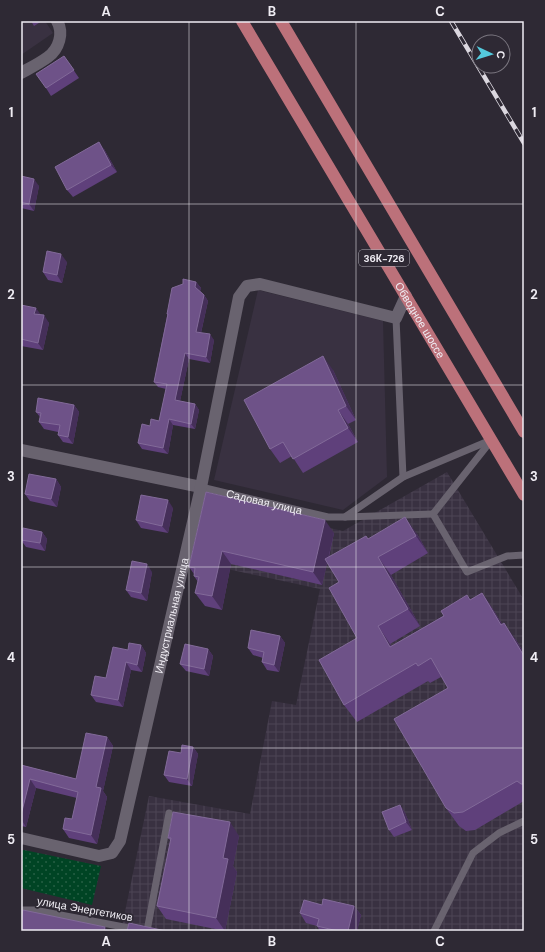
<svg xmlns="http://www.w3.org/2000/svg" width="545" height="952" font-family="'DM Sans',sans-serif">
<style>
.built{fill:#393141}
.industrial{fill:url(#industrial-grid)}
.grass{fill:url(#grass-dots)}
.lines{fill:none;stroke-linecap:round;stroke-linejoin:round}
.service{stroke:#69636f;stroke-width:7}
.minor{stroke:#69636f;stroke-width:12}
.primary{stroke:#bc717a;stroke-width:12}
.rail-casing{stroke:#dbd7df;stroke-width:4.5}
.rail{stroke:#2e2934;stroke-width:3;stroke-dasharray:9;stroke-linecap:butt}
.wall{fill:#5f407b}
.shaded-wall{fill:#452f59}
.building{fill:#6e5288;stroke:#826a99}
.grid{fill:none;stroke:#efecf3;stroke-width:1;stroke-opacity:0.55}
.labels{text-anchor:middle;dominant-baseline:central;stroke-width:3.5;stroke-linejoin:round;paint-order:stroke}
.shield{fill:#2e2934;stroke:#b5b2ba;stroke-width:1}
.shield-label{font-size:10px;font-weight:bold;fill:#efecf3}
.street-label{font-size:11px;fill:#efecf3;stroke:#2e2934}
.neatline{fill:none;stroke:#efecf3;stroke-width:1.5}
.grid-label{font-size:13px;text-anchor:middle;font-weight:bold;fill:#efecf3}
</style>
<defs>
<pattern id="industrial-grid" width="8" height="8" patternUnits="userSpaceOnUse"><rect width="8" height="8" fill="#393141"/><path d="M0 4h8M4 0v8" fill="none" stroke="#4c4554"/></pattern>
<pattern id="grass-dots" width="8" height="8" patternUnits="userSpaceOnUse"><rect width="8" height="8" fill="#004424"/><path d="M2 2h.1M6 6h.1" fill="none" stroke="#265f44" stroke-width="1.8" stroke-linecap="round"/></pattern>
</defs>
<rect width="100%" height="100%" fill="#2e2934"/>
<!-- built -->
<g class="built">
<path d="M21,21H45L53,33L21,55Z"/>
<path d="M258,290L383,321L387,477L343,510L214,480Z"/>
</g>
<!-- industrial -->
<path class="industrial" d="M447,472L524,600V931H121L149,796L250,814L272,701L296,705L320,589L195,562L208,501L343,531Z"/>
<!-- grass -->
<path class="grass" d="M24,850L101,866L92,905L21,888V851Z"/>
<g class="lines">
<!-- service -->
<g class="service">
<path d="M396,318L403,477"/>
<path d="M490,442L433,514L467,572L507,556L524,555"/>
<path id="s1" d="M201,487L328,517H345L403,477L491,440"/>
<path d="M345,517L433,514"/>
<path d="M21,910H34L145,931"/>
<path d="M147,931L169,813"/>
<path d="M434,931L473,853L499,833L524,821"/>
</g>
<!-- minor -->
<g class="minor">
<path d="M21,73C30,68 40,63 48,57C59,49 64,33 57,21"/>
<path d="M21,450L201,487"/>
<path id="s2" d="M21,838L99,856L112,853L120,841L201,487L239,297L247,286L260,284L396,318L406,296"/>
</g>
<!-- primary -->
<g class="primary">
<path id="s3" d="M242,21L524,495"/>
<path d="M281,21L524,432"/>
</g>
<defs>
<path id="rail" d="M451,21L524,143"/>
</defs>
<!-- rail casing -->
<use href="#rail" class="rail-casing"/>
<!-- rail -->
<use href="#rail" class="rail"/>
</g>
<!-- wall -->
<g class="wall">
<path d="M31,21H42L34,26Z"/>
<path d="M64,56L79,78L51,96L46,88Z"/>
<path d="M104,149L117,172L73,197L67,190Z"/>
<path d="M21,176L39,186L34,211L21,208Z"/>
<path d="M67,262L62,283L48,280L43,272Z"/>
<path d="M196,282L201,288L200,291L204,295L208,301L201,333L214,340L210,363L189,359L180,401L195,404L199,410L195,429L173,425L168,454L142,449L138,443L150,426L159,421L166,389L158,387L154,382L167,316V314L183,284Z"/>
<path d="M21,305L41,315L49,323L43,350L21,346Z"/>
<path d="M333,370L356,420L348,424L358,442L303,473L292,456L280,463L270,449Z"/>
<path d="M74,405L79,412L73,444L63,442L58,435V432L44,429L39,422L40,417L36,412Z"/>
<path d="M56,479L61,487L57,507L30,501L25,494Z"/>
<path d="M206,492L334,533L329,557L368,539L417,534L428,553L391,575L420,626L390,644L392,646L482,593L494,611L502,624L516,640L524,653V801L475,830L466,831L459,826L446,808L448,688L441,677L430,683L428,681L357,722L344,705L357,638L339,582L327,563L322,585L231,564L222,610L205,606L195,593L198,582L194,576V574L189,567Z"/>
<path d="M173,508L168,533L141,528L136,520Z"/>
<path d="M42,532L47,539L45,551L26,547L21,540Z"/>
<path d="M152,572L147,601L131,597L126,590Z"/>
<path d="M280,636L285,643L279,672L267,670L262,662L263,658L253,655L248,648Z"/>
<path d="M141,645L146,653L142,672L131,670L123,707L96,702L91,695L106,678L128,650Z"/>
<path d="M208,649L213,656L209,676L186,671L180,664Z"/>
<path d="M107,737L113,746L103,791L107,797L97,844L69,838L63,829L72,819L77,798L36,788L26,827L21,826V765L76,779Z"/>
<path d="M193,747L198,754L192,786L169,782L164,775L181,753Z"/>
<path d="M400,805L405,813L412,830L394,837L389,830Z"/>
<path d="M239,836L233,866L237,872L225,931L166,919L157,906L171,841L168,838Z"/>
<path d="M322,905L354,906L361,915L357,931H320L317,926L306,923L300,913Z"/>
</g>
<!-- shaded-wall -->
<g class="shaded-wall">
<path d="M99,142L104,149L117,172L111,165Z"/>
<path d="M34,179L39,186L34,211L29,204Z"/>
<path d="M61,254L67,262L62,283L57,275Z"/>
<path d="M196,282L201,288L200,293L195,287Z"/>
<path d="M204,295L208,301L200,337L196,332Z"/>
<path d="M36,308L41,315L34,314Z"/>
<path d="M44,315L49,323L43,350L38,343Z"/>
<path d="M210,334L214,340L210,363L206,357Z"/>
<path d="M185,353L189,359L179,406L175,400Z"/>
<path d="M323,356L333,370L356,420L346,406Z"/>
<path d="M195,404L199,410L195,429L191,424Z"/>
<path d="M74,405L79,412L73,444L68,437Z"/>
<path d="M338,410L348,424L358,442L348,428Z"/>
<path d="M169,419L173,425L168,454L163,448Z"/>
<path d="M56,479L61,487L57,507L51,499Z"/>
<path d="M168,500L173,508L168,533L162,526Z"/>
<path d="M405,517L417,534L428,553L416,536Z"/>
<path d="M325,520L334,533L322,585L313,572Z"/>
<path d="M42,532L47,539L45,551L40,543Z"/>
<path d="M222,551L231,564L222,610L212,596Z"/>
<path d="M378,557L391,575L420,626L408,609Z"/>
<path d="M147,564L152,572L147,601L141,593Z"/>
<path d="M482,593L494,611L513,642L501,625Z"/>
<path d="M504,623L516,640L524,653V656Z"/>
<path d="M378,626L390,644L403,665L390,647Z"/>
<path d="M280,636L285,643L279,672L274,665Z"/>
<path d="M141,645L146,653L142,672L137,665Z"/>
<path d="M208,649L213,656L209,676L204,669Z"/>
<path d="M126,662L131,670L123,707L118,700Z"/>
<path d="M107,737L113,746L103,791L107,797L97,844L91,835L96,787Z"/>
<path d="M193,747L198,754L192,786L187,779Z"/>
<path d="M30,779L36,788L26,827L21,819V815Z"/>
<path d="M400,805L405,813L412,830L406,822Z"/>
<path d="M230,822L239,836L233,866L237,872L225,931L216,918L223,858Z"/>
<path d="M354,906L361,915L357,931H348Z"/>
<path d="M105,927L108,931H104Z"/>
</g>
<!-- building -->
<g class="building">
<path d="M64,56L74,70L46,88L36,74Z"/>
<path d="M99,142L111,165L67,190L55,167Z"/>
<path d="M21,176L34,179L29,204L21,202Z"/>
<path d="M47,251L61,254L57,275L43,272Z"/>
<path d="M183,279L196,282L195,287L204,295L196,332L210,334L206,357L185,353L175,400L195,404L191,424L169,419L163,448L138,443L142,424L150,426L151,419L159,421L167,384L154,382L168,314H167L172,288L183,284Z"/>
<path d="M21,305L36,308L34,314L44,315L38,343L21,339Z"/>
<path d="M323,356L346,406L338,410L348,428L293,459L283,442L270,449L244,400Z"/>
<path d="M38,398L74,405L68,437L58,435L60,425L39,422L41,413L36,412Z"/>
<path d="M29,474L56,479L51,499L25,494Z"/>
<path d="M206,492L325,520L313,572L222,551L212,596L195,593L199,577L194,576L195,568L189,567Z"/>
<path d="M141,495L168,500L162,526L136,520Z"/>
<path d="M405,517L416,536L378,557L408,609L378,626L390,647L444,616L441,611L467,595L470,600L482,593L501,625L504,623L524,656V784H521L517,781L463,812L454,813L446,808L394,719L448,688L431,658L418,666L416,663L344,705L319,660L357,638L329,588L339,582L325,559L366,536L368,539Z"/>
<path d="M23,528L42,532L40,543L21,540Z"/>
<path d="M132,561L147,564L141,593L126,590Z"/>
<path d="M251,630L280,636L274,665L262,662L264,652L248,648Z"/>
<path d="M129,643L141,645L137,665L126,662L118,700L91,695L95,676L106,678L113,647L128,650Z"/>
<path d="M185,644L208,649L204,669L180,664Z"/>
<path d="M86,733L107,737L96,787L101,788L91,835L63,829L65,818L72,819L78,792L30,779L21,815V765L76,779Z"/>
<path d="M182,745L193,747L187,779L164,775L169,751L181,753Z"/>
<path d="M400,805L406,822L389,830L382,812Z"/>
<path d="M173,812L230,822L223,858L228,859L216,918L157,906L171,838H168Z"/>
<path d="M323,899L354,906L348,931H338L317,926L319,919L300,913L304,900L322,905Z"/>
<path d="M23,910L105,927L104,931H21V919Z"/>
<path d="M129,923L166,931H127Z"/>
</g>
<!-- grid -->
<path class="grid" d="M189,21V931M356,21V931M21,204H524M21,385H524M21,567H524M21,748H524"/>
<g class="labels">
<!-- shield labels -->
<rect class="shield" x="359" y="250" width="50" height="16" rx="3"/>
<g class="shield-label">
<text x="384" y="258">36К-726</text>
</g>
<!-- street labels -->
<g class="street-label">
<text stroke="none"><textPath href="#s3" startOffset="348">Обводное шоссе</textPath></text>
<text stroke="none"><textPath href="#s1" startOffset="65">Садовая улица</textPath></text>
<text stroke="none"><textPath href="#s2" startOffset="339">Индустриальная улица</textPath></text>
<text transform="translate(85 909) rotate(10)">улица Энергетиков</text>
</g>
</g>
<!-- border -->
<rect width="545" height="952" fill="none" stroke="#2e2934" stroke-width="44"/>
<!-- north arrow -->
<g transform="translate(491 54) rotate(94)"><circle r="19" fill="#2e2934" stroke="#7b7780"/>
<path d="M0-3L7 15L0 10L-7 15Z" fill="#54cadd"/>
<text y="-6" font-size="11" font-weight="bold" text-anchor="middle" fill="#efecf3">С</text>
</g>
<rect x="22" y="22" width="501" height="908" class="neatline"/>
<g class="grid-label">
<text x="106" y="16">A</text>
<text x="272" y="16">B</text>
<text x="440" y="16">C</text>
<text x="11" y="117">1</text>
<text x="534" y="117">1</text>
<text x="11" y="299">2</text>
<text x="534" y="299">2</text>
<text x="11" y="481">3</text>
<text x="534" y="481">3</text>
<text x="11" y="662">4</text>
<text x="534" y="662">4</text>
<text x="11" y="844">5</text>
<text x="534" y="844">5</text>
<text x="106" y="946">A</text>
<text x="272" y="946">B</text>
<text x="440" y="946">C</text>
</g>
</svg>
